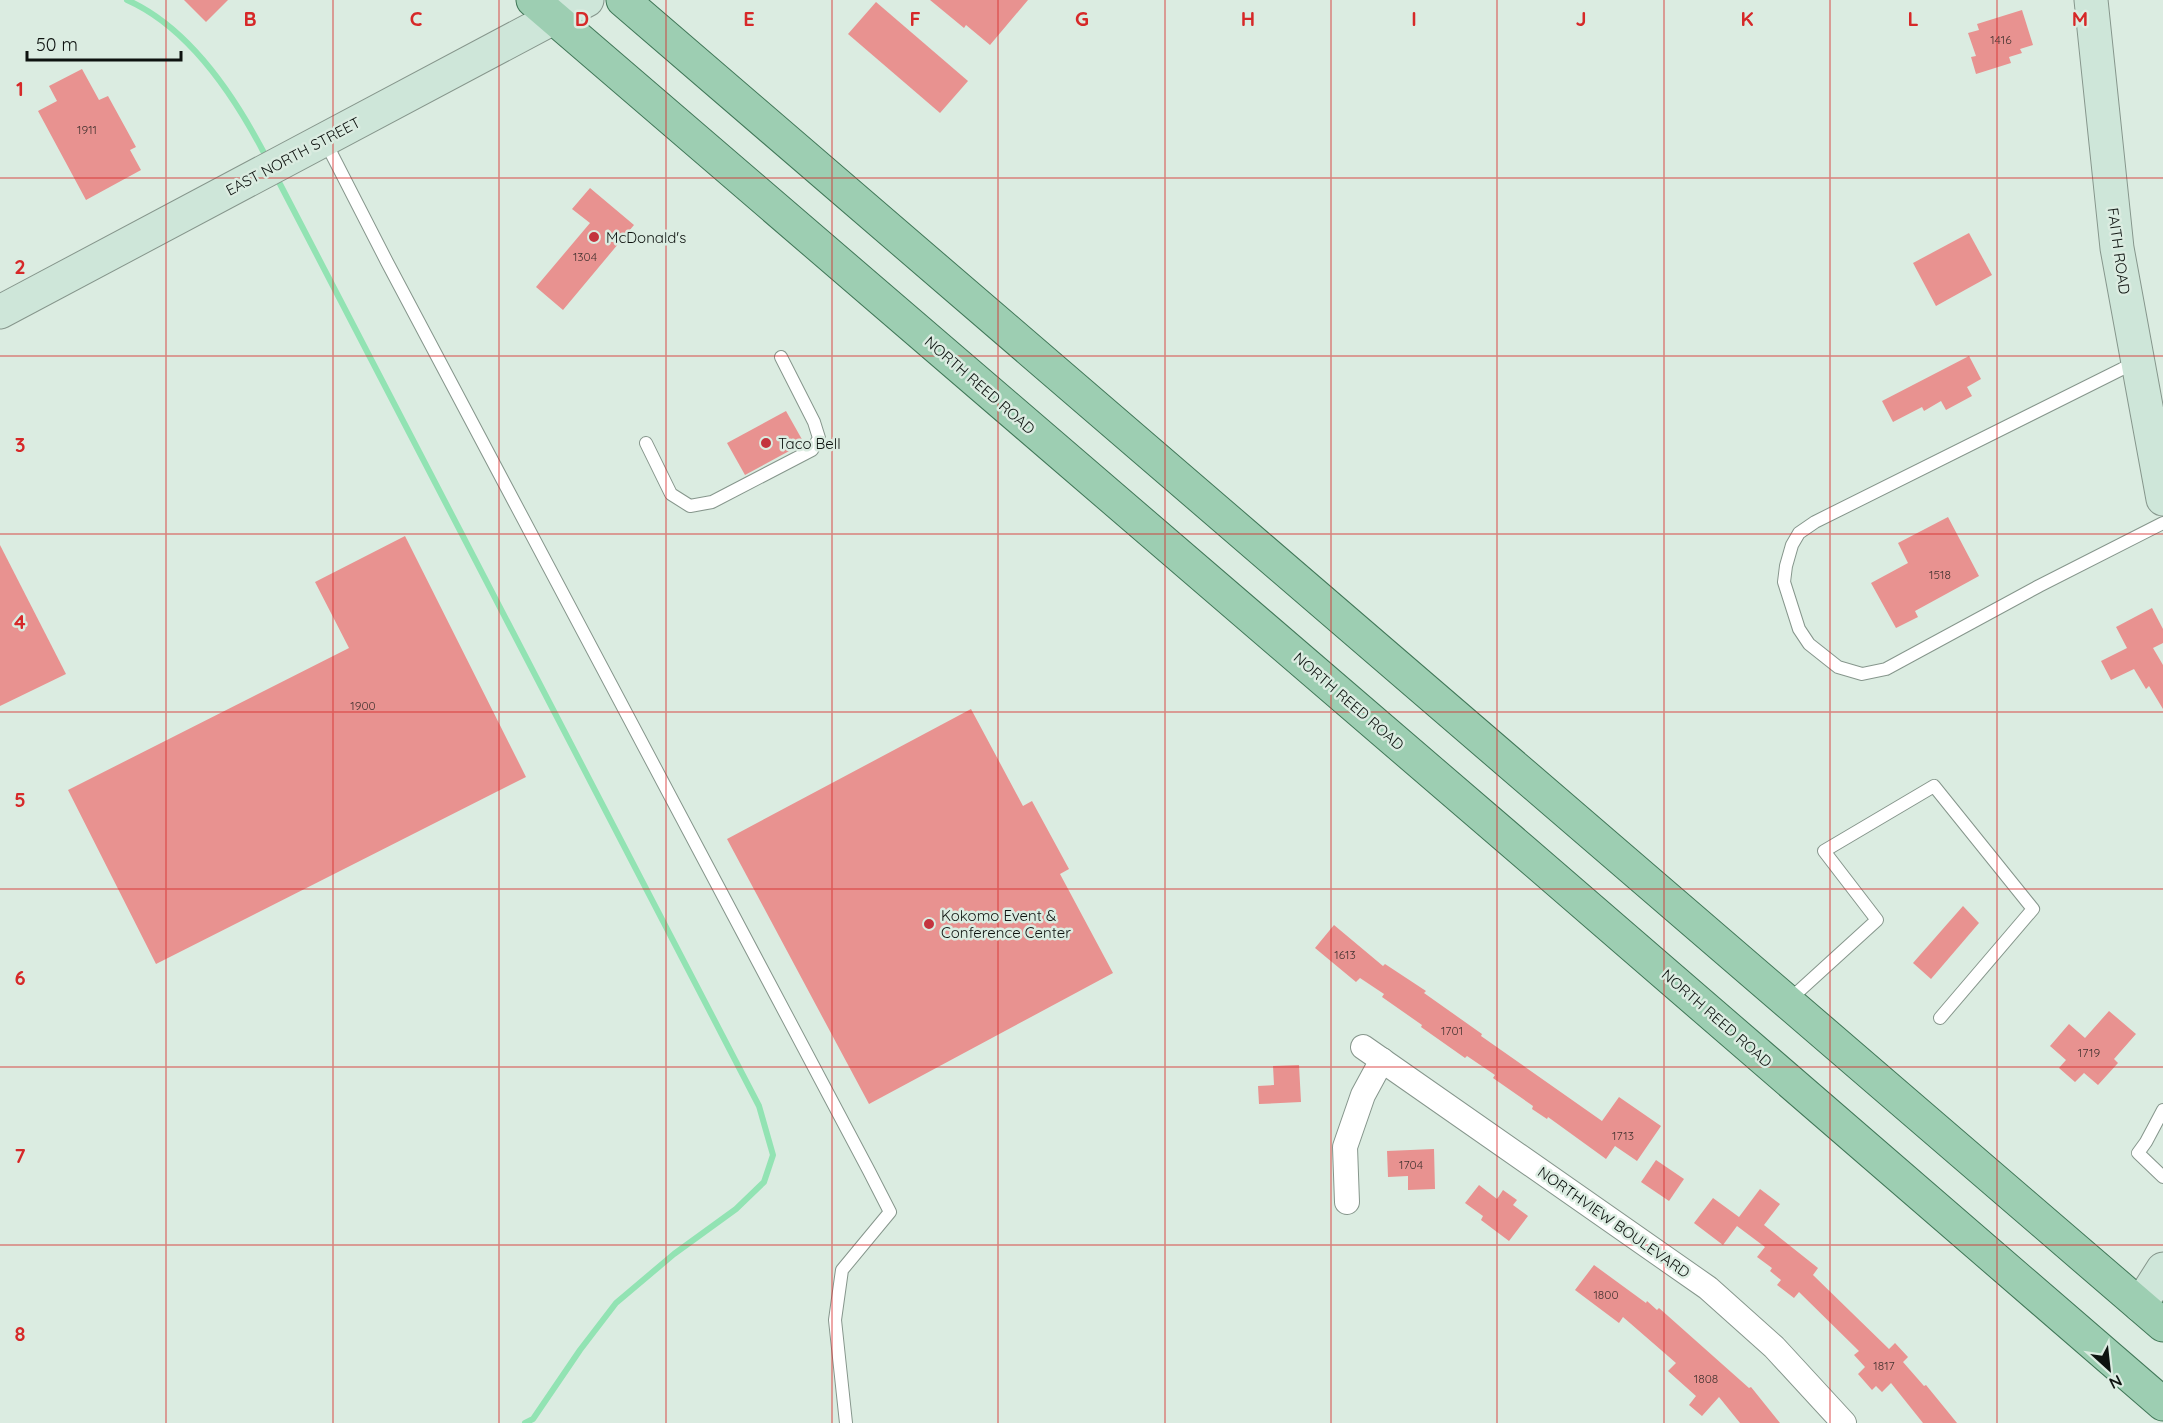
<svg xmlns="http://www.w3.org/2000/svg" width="2163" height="1423" font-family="Quicksand,sans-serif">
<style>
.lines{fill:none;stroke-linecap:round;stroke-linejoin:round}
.stream{stroke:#92e3b3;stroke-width:6}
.building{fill:#e89290}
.lane-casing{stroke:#86968c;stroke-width:14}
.street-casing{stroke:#86968c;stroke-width:26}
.secondary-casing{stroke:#86968c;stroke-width:35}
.primary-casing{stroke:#417758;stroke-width:35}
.lane{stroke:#fff;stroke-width:12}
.street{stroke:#fff;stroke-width:24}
.secondary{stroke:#cee6d9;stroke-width:33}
.primary{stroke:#9dceb2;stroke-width:33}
.grid{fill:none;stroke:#d62828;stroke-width:1.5;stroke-opacity:0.55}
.poi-dot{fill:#c4343e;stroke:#dbece1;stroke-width:2}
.labels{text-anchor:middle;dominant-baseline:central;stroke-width:5;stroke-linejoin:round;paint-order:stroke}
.number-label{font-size:12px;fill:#443330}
.street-label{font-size:15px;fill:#0e1310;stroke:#dbece1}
.poi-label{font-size:15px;fill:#0e1310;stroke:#dbece1;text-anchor:start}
.grid-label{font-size:20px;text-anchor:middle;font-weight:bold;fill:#d62828;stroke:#dbece1;stroke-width:5;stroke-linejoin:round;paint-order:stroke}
</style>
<rect width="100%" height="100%" fill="#dbece1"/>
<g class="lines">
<!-- stream -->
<g class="stream">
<path d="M127,0C188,27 233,94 263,151"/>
<path d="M280,184L759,1106L773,1155L764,1182L736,1209L674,1254L616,1303L580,1350L533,1419L525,1423"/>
</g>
</g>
<!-- building -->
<g class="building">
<path d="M184,0H228L206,22Z"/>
<path d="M930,0H1028L990,45L966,25L964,28Z"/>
<path d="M876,2L968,81L940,113L848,34Z"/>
<path d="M2022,10L2033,45L2020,49L2022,53L2009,57L2011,63L1976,74L1971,57L1976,56L1968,33L1979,30L1977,24Z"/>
<path d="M82,69L99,100L108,96L136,147L130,150L141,170L86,200L38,111L57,101L49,86Z"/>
<path d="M590,188L634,225L563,310L536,287L590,223L572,209Z"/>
<path d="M1969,233L1992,275L1936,306L1913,263Z"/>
<path d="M1969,356L1981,379L1967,387L1972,396L1946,410L1941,401L1924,411L1922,407L1893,422L1882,401Z"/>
<path d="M786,411L804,443L745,475L727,443Z"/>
<path d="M1948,517L1979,576L1915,611L1918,617L1896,628L1871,583L1908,563L1898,543Z"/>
<path d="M405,536L526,777L156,964L68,790L349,648L315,582Z"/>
<path d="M0,545L66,674L0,706Z"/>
<path d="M2152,608L2163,629V643L2153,648L2163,665V709L2149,686L2146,689L2134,669L2111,680L2101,661L2127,648L2116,627Z"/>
<path d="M971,709L1023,806L1032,801L1069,869L1060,874L1113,973L869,1104L727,839Z"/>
<path d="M1963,906L1979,923L1931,979L1913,963Z"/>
<path d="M1334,925L1383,966L1385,964L1426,991L1424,993L1482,1034L1481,1036L1602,1121L1619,1097L1661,1126L1637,1161L1615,1146L1606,1159L1548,1117L1547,1119L1532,1109L1533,1106L1493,1078L1495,1075L1467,1056L1465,1058L1421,1027L1422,1025L1382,997L1384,994L1360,978L1356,982L1315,948Z"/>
<path d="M2109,1011L2136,1034L2114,1059L2118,1063L2098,1085L2084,1073L2075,1082L2059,1068L2066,1060L2050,1046L2069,1024L2085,1038Z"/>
<path d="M1299,1065L1301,1102L1259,1104L1258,1086L1274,1085L1273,1066Z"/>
<path d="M1434,1149L1435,1189L1408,1190V1176L1388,1177L1387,1151Z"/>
<path d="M1656,1160L1684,1179L1669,1201L1641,1182Z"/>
<path d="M1479,1185L1497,1199L1503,1190L1517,1200L1513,1205L1528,1216L1509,1241L1481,1220L1483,1216L1465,1203Z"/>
<path d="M1760,1189L1780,1204L1764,1225L1818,1268L1813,1275L1889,1349L1895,1343L1908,1357L1903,1362L1924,1386L1926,1385L1957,1423H1923L1891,1383L1882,1392L1876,1386L1872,1390L1858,1374L1865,1367L1854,1355L1859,1351L1799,1292L1794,1298L1777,1285L1781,1280L1770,1271L1772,1268L1757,1257L1765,1247L1737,1226L1723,1245L1694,1223L1713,1198L1739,1217Z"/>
<path d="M1594,1265L1646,1303L1647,1301L1657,1310L1659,1308L1749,1388L1751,1387L1780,1423H1740L1719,1397L1702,1416L1689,1405L1696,1396L1668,1371L1676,1363L1623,1317L1619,1323L1575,1290Z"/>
</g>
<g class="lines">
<defs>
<g id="lane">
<path d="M325,141L387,262L869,1171L890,1212L842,1270L835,1320L846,1423"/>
<path d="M2136,364L2122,369L1815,522L1799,533L1792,545L1786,566L1784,582L1799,629L1809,644L1838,667L1862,674L1886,669L2039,586L2163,523"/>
<path d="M646,443L671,494L690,506L712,502L812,450L819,438L814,422L781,357"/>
<path d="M1788,1001L1877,920L1824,851L1934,786L2033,909L1940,1018"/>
<path d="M2163,1110L2146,1142L2138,1153L2163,1177"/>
</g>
<g id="street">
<path d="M1363,1047L1708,1288L1774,1347L1844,1423"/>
<path d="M1347,1202L1345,1147L1363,1095L1382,1060"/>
</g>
<g id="secondary">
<path d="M2091,0L2117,248L2163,499"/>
<path d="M0,312L587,0"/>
<path d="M2140,1305L2163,1269"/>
</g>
<g id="primary">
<path d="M533,0L1522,850L2163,1404"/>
<path d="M623,0L2163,1325"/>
</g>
</defs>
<!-- lane casing -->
<use href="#lane" class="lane-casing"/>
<!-- street casing -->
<use href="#street" class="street-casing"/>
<!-- secondary casing -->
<use href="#secondary" class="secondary-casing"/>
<!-- primary casing -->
<use href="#primary" class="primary-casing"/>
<!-- lane -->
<use href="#lane" class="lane"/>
<!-- street -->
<use href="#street" class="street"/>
<!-- secondary -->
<use href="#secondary" class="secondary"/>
<!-- primary -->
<use href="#primary" class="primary"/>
</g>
<!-- grid -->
<path class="grid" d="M166,0V1423M333,0V1423M499,0V1423M666,0V1423M832,0V1423M998,0V1423M1165,0V1423M1331,0V1423M1497,0V1423M1664,0V1423M1830,0V1423M1997,0V1423M0,178H2163M0,356H2163M0,534H2163M0,712H2163M0,889H2163M0,1067H2163M0,1245H2163"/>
<!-- markers -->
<g class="poi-dot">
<circle cx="594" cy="237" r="6"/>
<circle cx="766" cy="443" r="6"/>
<circle cx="929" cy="924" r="6"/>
</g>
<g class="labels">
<!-- number labels -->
<g class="number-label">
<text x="2001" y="39">1416</text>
<text x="87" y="129">1911</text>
<text x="585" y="256">1304</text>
<text x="1940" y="574">1518</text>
<text x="363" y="705">1900</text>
<text x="1345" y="954">1613</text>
<text x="1452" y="1030">1701</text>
<text x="2089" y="1052">1719</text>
<text x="1623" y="1135">1713</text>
<text x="1411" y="1164">1704</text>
<text x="1606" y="1294">1800</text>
<text x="1884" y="1365">1817</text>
<text x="1706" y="1378">1808</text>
</g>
<!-- street labels -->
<g class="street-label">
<text transform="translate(293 156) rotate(-28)">EAST NORTH STREET</text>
<text transform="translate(2119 251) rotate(82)">FAITH ROAD</text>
<text transform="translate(980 385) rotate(41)">NORTH REED ROAD</text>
<text transform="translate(1349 701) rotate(41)">NORTH REED ROAD</text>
<text transform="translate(1717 1018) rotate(41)">NORTH REED ROAD</text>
<text transform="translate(1614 1222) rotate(35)">NORTHVIEW BOULEVARD</text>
</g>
<!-- poi labels -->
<g class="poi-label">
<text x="606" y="237">McDonald's</text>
<text x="778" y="443">Taco Bell</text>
<text x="941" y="915">Kokomo Event &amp;<tspan x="941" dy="17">Conference Center</tspan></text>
</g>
</g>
<g class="grid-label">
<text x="250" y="26">B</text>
<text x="416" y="26">C</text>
<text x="582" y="26">D</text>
<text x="749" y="26">E</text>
<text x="915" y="26">F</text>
<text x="1082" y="26">G</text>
<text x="1248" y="26">H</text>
<text x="1414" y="26">I</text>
<text x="1581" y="26">J</text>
<text x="1747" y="26">K</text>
<text x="1913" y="26">L</text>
<text x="2080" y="26">M</text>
<text x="20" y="96">1</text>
<text x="20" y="274">2</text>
<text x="20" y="452">3</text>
<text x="20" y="629">4</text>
<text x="20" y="807">5</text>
<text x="20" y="985">6</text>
<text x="20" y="1163">7</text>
<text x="20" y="1341">8</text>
</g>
<!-- north arrow -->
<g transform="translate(2109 1369) rotate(153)" stroke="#dbece1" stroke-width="4.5" paint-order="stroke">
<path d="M0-4.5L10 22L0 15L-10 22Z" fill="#0e1310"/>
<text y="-9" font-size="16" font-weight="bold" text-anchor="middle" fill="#0e1310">N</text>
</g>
<!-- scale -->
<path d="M27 51v9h154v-9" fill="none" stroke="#0e1310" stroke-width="3"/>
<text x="36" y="51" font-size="18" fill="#0e1310" stroke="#dbece1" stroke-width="4.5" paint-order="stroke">50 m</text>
</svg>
